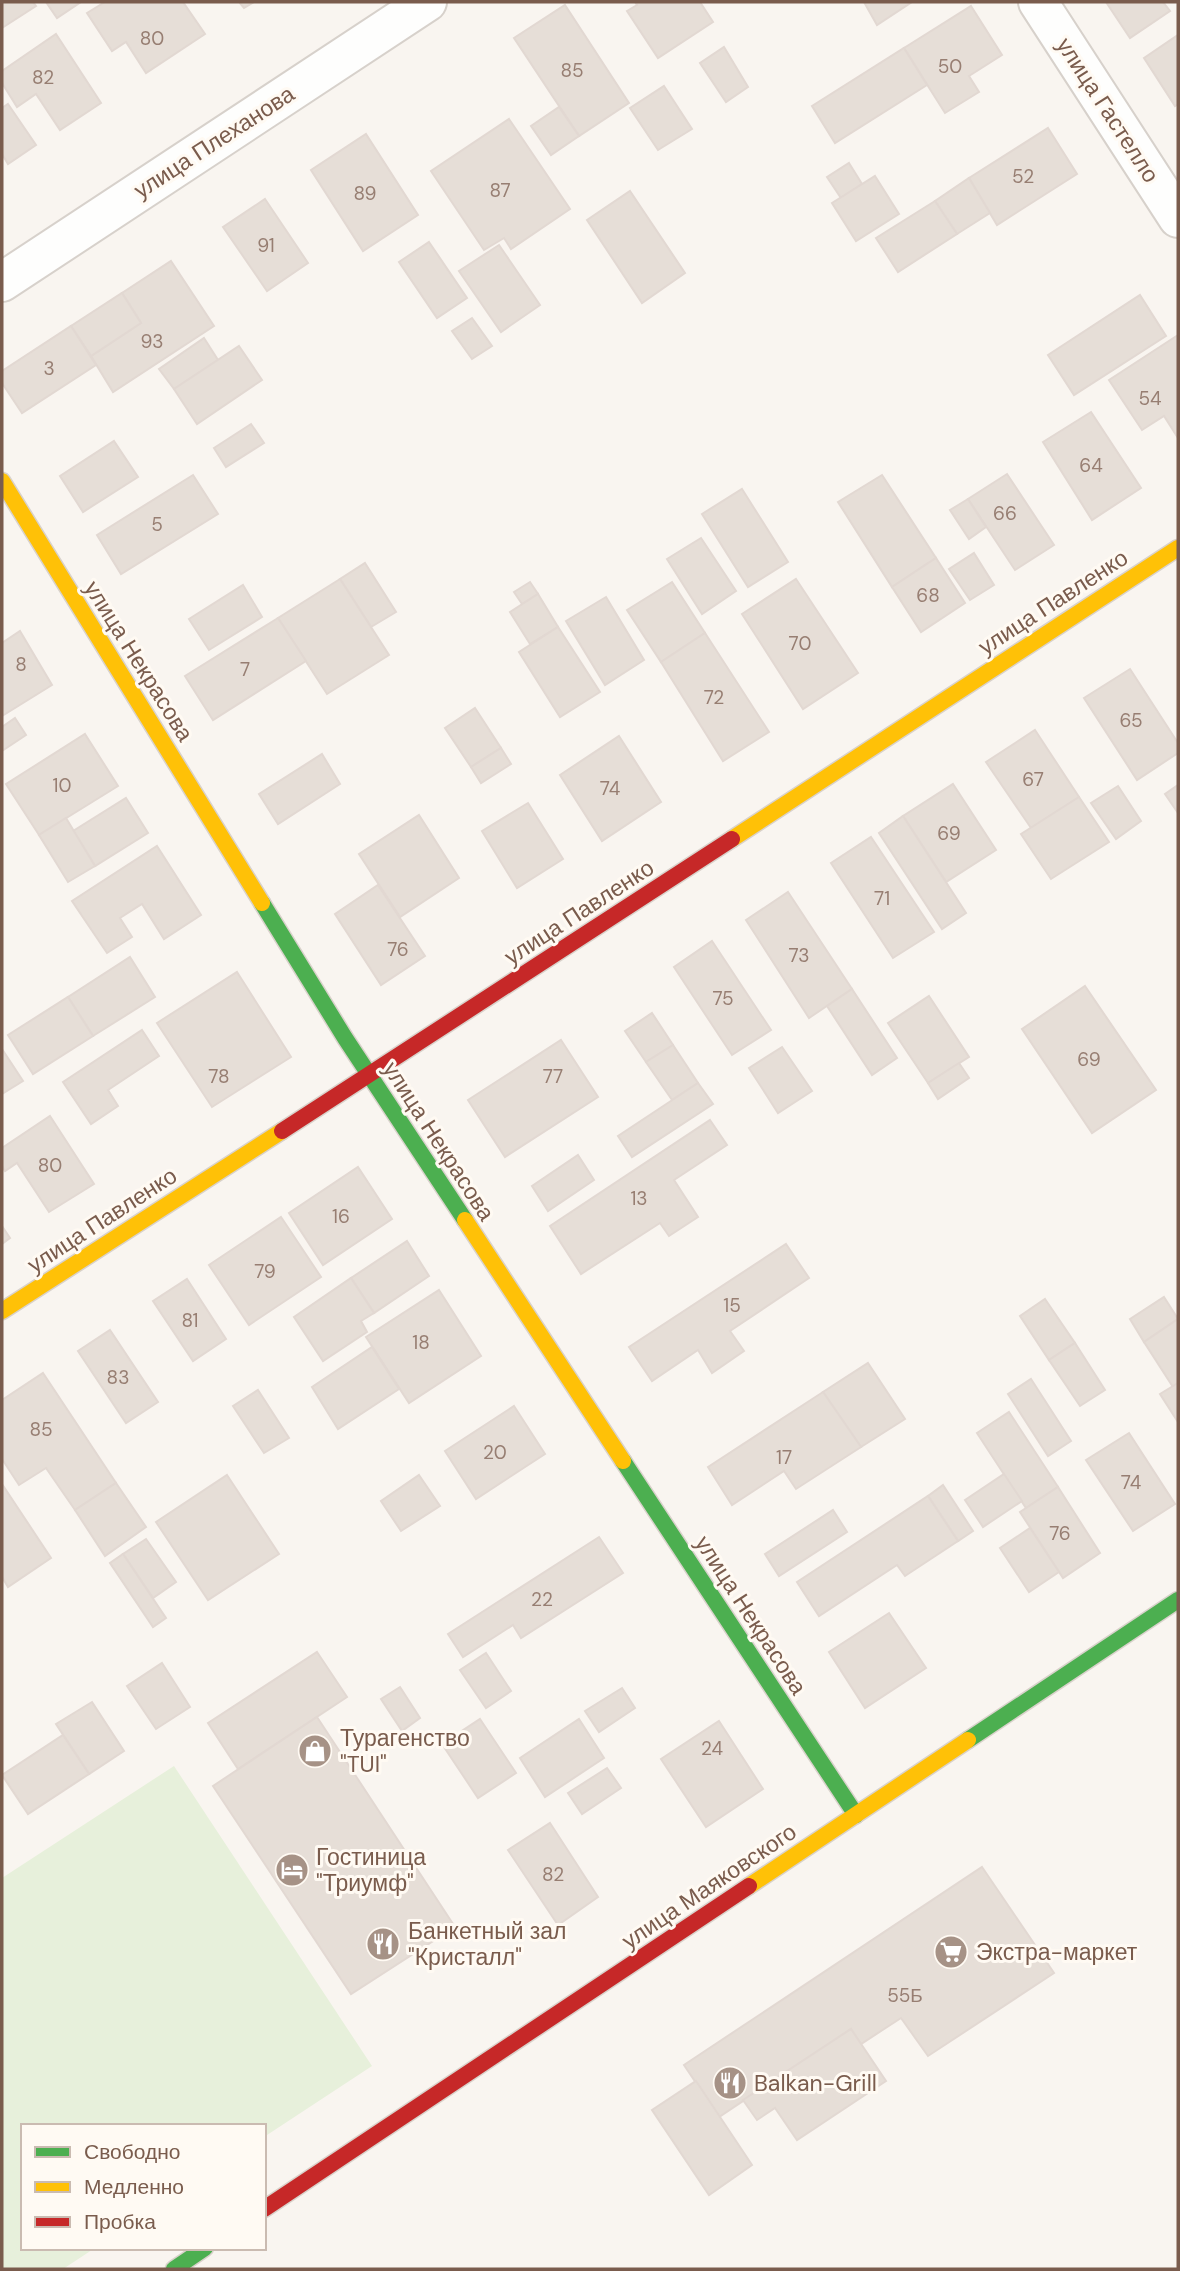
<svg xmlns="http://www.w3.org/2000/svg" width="1180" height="2271" font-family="'DM Sans',sans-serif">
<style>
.green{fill:#e7f0db}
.building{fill:#e6ded7;stroke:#e2d8d2;stroke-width:2}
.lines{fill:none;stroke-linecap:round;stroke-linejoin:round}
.street-casing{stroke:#d7d1cb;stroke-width:42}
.fast-casing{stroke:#d9d2cb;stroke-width:19}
.slow-casing{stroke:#d9d2cb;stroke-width:19}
.jam-casing{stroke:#d9d2cb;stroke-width:19}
.street{stroke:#fefefd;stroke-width:38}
.fast{stroke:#4caf50;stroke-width:16}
.slow{stroke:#ffc107;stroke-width:16}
.jam{stroke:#c62828;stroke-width:16}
.labels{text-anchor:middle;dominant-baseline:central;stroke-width:6;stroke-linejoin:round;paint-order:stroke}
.number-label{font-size:19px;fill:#977e72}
.street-label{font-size:23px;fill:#7a5c4d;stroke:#fffaf3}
.poi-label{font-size:23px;fill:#7a5c4d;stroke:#fffaf3;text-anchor:start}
</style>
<rect width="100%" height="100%" fill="#f9f5f0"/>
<!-- green -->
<path class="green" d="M174,1766L372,2066L264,2137V2126H23V2248H95L63,2269H2V1878Z"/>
<!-- building -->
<g class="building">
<path d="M2,2H33L36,6L2,28Z"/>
<path d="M46,2H81L57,18Z"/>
<path d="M105,2H183L205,34L146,73L126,42L112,51L87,13Z"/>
<path d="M239,2H254L244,8Z"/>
<path d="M635,2H700L713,22L658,58L627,11L637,5Z"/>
<path d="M864,2H912L877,25Z"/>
<path d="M1106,2H1163L1170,11L1130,38Z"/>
<path d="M565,5L629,103L579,136L514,38Z"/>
<path d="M971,6L1002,55L969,76L979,92L945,113L904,48Z"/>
<path d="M56,34L101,103L60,130L36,94L17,107L2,83V71Z"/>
<path d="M1178,35V104L1175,106L1144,58Z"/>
<path d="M724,47L748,87L726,102L700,63Z"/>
<path d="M904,48L927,85L835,143L812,106Z"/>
<path d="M664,86L692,129L658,150L630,108Z"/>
<path d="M8,104L36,145L8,164L2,154V108Z"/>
<path d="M559,107L579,136L551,155L531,126Z"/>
<path d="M509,119L570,209L511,249L504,238L484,250L431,171Z"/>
<path d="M1048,128L1077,174L997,225L969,178Z"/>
<path d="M366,134L418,215L363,251L311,170Z"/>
<path d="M849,163L862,184L841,198L827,177Z"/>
<path d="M875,176L899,214L856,241L832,203Z"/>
<path d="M969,178L990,213L957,234L935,201Z"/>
<path d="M630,191L685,273L642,303L587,220Z"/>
<path d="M265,199L308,263L267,291L223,227Z"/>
<path d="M935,201L957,234L898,272L876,238Z"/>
<path d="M429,242L467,298L437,318L399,262Z"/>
<path d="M499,245L540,305L501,332L459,271Z"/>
<path d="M171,261L214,326L113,392L91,356L141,323L122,293Z"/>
<path d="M122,293L141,323L91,356L71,326Z"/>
<path d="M1140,295L1166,336L1074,395L1048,355Z"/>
<path d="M472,318L492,346L472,359L452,331Z"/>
<path d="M71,326L96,365L22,413L2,383V371Z"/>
<path d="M1178,335V438L1164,416L1142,430L1109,380Z"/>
<path d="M204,338L218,360L174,389L159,369Z"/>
<path d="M239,346L262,380L197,424L174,389Z"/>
<path d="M1091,412L1141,488L1092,520L1043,442Z"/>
<path d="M251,424L264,443L226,467L214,448Z"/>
<path d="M114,441L138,477L83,512L60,476Z"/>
<path d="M1007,474L1054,545L1015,570L968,499Z"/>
<path d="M193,475L218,514L121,574L97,535Z"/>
<path d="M882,475L936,558L892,587L838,502Z"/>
<path d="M742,489L788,562L748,587L702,514Z"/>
<path d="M968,499L986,527L969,539L950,510Z"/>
<path d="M701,538L736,591L702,614L667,559Z"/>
<path d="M974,553L994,585L970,600L949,569Z"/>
<path d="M936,558L965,603L921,632L892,587Z"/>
<path d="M365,563L396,612L371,627L340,579Z"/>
<path d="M340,579L389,655L327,694L278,618Z"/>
<path d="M796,579L858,673L803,709L742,614Z"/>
<path d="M530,582L538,594L522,604L514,592Z"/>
<path d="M672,582L705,633L661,662L627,610Z"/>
<path d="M243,585L262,617L209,650L189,619Z"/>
<path d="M538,594L558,627L530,644L510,612Z"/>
<path d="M606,597L644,660L605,685L566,621Z"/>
<path d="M278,618L306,661L213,720L185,676Z"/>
<path d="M558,627L600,692L560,717L519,652Z"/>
<path d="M20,631L52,685L2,716V643Z"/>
<path d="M705,633L769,732L723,761L661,662Z"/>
<path d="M1130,669L1178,743V753L1137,780L1084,698Z"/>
<path d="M475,708L501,748L471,767L445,728Z"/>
<path d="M15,718L26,735L2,751V727Z"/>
<path d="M1035,730L1079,797L1031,828L986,762Z"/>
<path d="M85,734L118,786L39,835L6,784Z"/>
<path d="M619,736L661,802L602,841L560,775Z"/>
<path d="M501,748L511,764L481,783L471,767Z"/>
<path d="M322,754L340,784L278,824L259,794Z"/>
<path d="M953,784L996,850L946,882L903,816Z"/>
<path d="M1178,785V813L1165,794Z"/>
<path d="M1118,786L1141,821L1116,839L1091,803Z"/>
<path d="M1079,797L1109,842L1051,879L1021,834Z"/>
<path d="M126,798L148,833L95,866L73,831Z"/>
<path d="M528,803L563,859L517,888L482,831Z"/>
<path d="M419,815L459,878L400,917L359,854Z"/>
<path d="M903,816L966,913L942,929L879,833Z"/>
<path d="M66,818L95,866L68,882L39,835Z"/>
<path d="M871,837L934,932L893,958L831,863Z"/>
<path d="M157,846L201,915L164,939L142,904L120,918L132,937L107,953L72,901Z"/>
<path d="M378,885L425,956L381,985L335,914Z"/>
<path d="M788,892L852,989L809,1018L746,920Z"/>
<path d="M712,941L771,1030L732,1055L674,967Z"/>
<path d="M130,957L155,997L93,1036L68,997Z"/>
<path d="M237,972L291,1057L212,1107L157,1023Z"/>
<path d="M1085,986L1156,1090L1092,1133L1022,1029Z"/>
<path d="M852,989L897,1058L872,1075L827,1006Z"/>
<path d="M929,996L969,1057L928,1083L888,1023Z"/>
<path d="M68,997L93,1036L33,1074L8,1035Z"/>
<path d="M652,1013L673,1045L646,1062L625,1031Z"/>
<path d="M142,1030L159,1056L108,1090L118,1106L91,1124L63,1082Z"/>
<path d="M561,1040L598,1097L505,1157L468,1100Z"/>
<path d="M673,1045L698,1083L672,1100L646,1062Z"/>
<path d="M782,1047L812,1091L778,1113L749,1068Z"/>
<path d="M2,1049L23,1081L2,1094Z"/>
<path d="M959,1063L969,1078L938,1099L928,1083Z"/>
<path d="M698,1083L713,1104L632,1157L618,1136Z"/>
<path d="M50,1116L94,1184L49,1212L17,1163L5,1171L2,1166V1148Z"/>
<path d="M710,1120L727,1145L674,1180L698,1217L669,1236L660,1223L581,1274L550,1226Z"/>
<path d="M578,1155L594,1180L548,1211L532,1186Z"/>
<path d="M358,1167L392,1219L323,1265L289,1213Z"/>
<path d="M281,1217L321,1277L249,1325L209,1265Z"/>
<path d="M2,1226L10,1238L2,1244Z"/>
<path d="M407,1241L429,1276L374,1313L351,1278Z"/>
<path d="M786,1244L809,1278L730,1331L744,1351L712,1373L698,1350L652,1381L629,1347Z"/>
<path d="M351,1278L374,1313L361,1321L367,1332L323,1361L294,1317Z"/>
<path d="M187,1279L226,1339L193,1361L153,1301Z"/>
<path d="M439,1290L481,1356L409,1403L366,1337Z"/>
<path d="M1164,1297L1178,1319L1144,1342L1130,1319Z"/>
<path d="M1045,1299L1075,1343L1049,1360L1020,1316Z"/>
<path d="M1178,1319V1383L1173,1387L1144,1342Z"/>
<path d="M110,1330L158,1402L126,1423L78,1351Z"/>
<path d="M1075,1343L1105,1390L1080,1406L1049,1360Z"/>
<path d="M372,1347L399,1389L338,1429L312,1387Z"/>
<path d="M868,1363L905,1419L861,1447L823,1392Z"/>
<path d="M43,1373L116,1483L75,1510L46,1468L19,1485L2,1459V1400Z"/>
<path d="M1031,1379L1071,1441L1048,1456L1008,1394Z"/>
<path d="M1178,1383V1422L1160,1394Z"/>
<path d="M258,1390L289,1438L264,1453L233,1406Z"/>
<path d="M823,1392L861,1447L796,1489L784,1471L732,1505L708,1467Z"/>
<path d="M514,1406L545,1454L476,1499L445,1451Z"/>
<path d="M1009,1412L1058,1487L1026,1508L977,1433Z"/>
<path d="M1129,1433L1175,1504L1133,1531L1086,1460Z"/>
<path d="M1004,1474L1022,1501L983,1527L965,1500Z"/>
<path d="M227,1475L279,1554L208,1600L156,1522Z"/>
<path d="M419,1475L440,1506L401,1531L381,1501Z"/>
<path d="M116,1483L146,1527L105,1556L75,1510Z"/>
<path d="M2,1484L51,1558L8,1587L2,1577Z"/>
<path d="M943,1485L973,1531L958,1541L928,1496Z"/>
<path d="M1058,1487L1100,1553L1063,1578L1020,1512Z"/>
<path d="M928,1496L958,1541L905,1576L897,1565L819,1616L797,1582Z"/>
<path d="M833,1510L847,1532L779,1576L765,1554Z"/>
<path d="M1030,1528L1059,1572L1029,1592L1000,1548Z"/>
<path d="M599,1537L623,1573L521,1638L513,1625L463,1657L448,1634Z"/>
<path d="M146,1539L176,1582L153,1598L123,1554Z"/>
<path d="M123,1554L166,1618L153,1627L110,1563Z"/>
<path d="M889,1613L926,1668L865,1708L829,1652Z"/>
<path d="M317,1652L347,1697L238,1769L208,1723Z"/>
<path d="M486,1653L511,1691L486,1708L460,1670Z"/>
<path d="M162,1663L190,1707L156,1729L127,1686Z"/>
<path d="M400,1687L420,1718L402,1731L381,1699Z"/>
<path d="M622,1688L635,1708L599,1732L585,1711Z"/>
<path d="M92,1702L124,1751L89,1774L56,1724Z"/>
<path d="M317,1717L455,1927L351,1994L213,1786Z"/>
<path d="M480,1719L516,1773L478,1798L442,1744Z"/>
<path d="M579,1719L604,1758L545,1797L520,1758Z"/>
<path d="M719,1721L763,1789L706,1827L661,1759Z"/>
<path d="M63,1735L89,1774L28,1814L2,1775Z"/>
<path d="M607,1768L621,1788L582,1814L568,1793Z"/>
<path d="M550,1823L598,1897L558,1925L508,1850Z"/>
<path d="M982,1867L1054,1973L928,2056L901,2018L861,2044L851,2029L719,2117L684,2065Z"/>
<path d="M851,2029L886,2081L797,2140L775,2108L757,2120L743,2100Z"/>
<path d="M696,2081L752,2165L709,2195L652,2110Z"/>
</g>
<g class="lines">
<defs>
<g id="street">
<path d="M1038,2L1178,218"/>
<path d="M2,282L427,2"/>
</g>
<g id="fast">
<path d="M262,903L345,1038L465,1220"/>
<path d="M623,1461L856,1815"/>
<path d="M968,1740L1178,1600"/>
<path d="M174,2269L205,2248"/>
</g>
<g id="slow">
<path d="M2,481L262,903"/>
<path d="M732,839L1178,548"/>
<path d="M465,1220L623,1461"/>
<path d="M2,1311L282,1131"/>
<path d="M749,1886L968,1740"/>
</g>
<g id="jam">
<path d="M282,1131L732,839"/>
<path d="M264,2209L749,1886"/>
</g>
</defs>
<!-- street casing -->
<use href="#street" class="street-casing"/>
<!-- fast casing -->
<use href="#fast" class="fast-casing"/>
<!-- slow casing -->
<use href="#slow" class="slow-casing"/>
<!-- jam casing -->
<use href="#jam" class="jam-casing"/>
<!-- street -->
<use href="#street" class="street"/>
<!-- fast -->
<use href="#fast" class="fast"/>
<!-- slow -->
<use href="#slow" class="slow"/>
<!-- jam -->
<use href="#jam" class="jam"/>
</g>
<!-- icons -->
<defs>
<symbol id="shop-disc" viewBox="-11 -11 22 22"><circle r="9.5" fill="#a69286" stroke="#fffaf3"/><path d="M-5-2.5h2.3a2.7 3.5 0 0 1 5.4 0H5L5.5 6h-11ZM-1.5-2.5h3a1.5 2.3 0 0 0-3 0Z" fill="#fff"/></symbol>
<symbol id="hotel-disc" viewBox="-11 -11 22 22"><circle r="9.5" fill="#a69286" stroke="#fffaf3"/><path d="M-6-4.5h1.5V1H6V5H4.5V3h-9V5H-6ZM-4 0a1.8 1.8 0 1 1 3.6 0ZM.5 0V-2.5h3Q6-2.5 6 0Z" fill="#fff"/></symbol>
<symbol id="restaurant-disc" viewBox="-11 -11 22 22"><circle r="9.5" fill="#a69286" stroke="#fffaf3"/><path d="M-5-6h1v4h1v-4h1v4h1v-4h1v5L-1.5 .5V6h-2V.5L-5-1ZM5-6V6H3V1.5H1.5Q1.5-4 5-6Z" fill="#fff"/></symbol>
<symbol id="supermarket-disc" viewBox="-11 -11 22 22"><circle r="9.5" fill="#a69286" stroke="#fffaf3"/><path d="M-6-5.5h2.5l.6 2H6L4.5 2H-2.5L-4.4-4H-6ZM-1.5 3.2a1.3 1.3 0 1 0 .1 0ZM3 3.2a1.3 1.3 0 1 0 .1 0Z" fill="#fff"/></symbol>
</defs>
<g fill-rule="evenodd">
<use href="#shop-disc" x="296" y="1732" width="38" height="38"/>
<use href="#hotel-disc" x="273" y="1851" width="38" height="38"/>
<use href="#restaurant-disc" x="364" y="1925" width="38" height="38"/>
<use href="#supermarket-disc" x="932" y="1933" width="38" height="38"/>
<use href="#restaurant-disc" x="711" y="2064" width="38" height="38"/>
</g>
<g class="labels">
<!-- number labels -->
<g class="number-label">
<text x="152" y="38">80</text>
<text x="950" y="66">50</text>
<text x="572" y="70">85</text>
<text x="43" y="77">82</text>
<text x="1023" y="176">52</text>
<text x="500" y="190">87</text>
<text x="365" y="193">89</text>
<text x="266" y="245">91</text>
<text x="152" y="341">93</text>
<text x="49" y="368">3</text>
<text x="1150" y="398">54</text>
<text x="1091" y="465">64</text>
<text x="1005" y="513">66</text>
<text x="157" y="524">5</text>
<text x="928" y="595">68</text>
<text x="800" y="643">70</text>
<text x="21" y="664">8</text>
<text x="245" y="669">7</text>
<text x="714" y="697">72</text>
<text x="1131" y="720">65</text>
<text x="1033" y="779">67</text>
<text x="62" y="785">10</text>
<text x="610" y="788">74</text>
<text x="949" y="833">69</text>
<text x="882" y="898">71</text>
<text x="398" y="949">76</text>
<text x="799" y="955">73</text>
<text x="723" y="998">75</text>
<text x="1089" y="1059">69</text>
<text x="219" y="1076">78</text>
<text x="553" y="1076">77</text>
<text x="50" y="1165">80</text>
<text x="639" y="1198">13</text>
<text x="341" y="1216">16</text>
<text x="265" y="1271">79</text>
<text x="732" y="1305">15</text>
<text x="190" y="1320">81</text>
<text x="421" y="1342">18</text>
<text x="118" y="1377">83</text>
<text x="41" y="1429">85</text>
<text x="495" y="1452">20</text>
<text x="784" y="1457">17</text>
<text x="1131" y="1482">74</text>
<text x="1060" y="1533">76</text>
<text x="542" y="1599">22</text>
<text x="712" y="1748">24</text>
<text x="553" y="1874">82</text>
<text x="905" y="1995">55Б</text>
</g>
<!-- street labels -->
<g class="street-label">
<text transform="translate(1108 110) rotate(57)">улица Гастелло</text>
<text transform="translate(214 142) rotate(-33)">улица Плеханова</text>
<text transform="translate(1053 602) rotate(-33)">улица Павленко</text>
<text transform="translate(139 661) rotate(58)">улица Некрасова</text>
<text transform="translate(579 912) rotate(-33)">улица Павленко</text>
<text transform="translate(439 1141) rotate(57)">улица Некрасова</text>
<text transform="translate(102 1220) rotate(-33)">улица Павленко</text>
<text transform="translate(751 1615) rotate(57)">улица Некрасова</text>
<text transform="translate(709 1886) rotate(-34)">улица Маяковского</text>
</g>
<!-- poi labels -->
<g class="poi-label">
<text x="340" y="1738">Турагенство<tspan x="340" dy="26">"TUI"</tspan></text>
<text x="316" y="1857">Гостиница<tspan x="316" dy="26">"Триумф"</tspan></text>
<text x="408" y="1931">Банкетный зал<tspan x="408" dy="26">"Кристалл"</tspan></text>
<text x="976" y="1952">Экстра-маркет</text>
<text x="754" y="2083">Balkan-Grill</text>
</g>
</g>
<!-- border -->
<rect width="1180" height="2271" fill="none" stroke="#7a5c4d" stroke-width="7"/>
<!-- legend -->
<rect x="21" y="2124" width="245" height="126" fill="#fffaf3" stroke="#cabbb1" stroke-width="2"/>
<rect x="35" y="2147" width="35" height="10" fill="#4caf50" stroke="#cabbb1" stroke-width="2"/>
<text x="84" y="2159" font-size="21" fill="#7a5c4d">Свободно</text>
<rect x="35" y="2182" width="35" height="10" fill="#ffc107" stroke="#cabbb1" stroke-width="2"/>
<text x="84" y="2194" font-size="21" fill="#7a5c4d">Медленно</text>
<rect x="35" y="2217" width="35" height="10" fill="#c62828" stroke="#cabbb1" stroke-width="2"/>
<text x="84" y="2229" font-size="21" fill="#7a5c4d">Пробка</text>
</svg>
